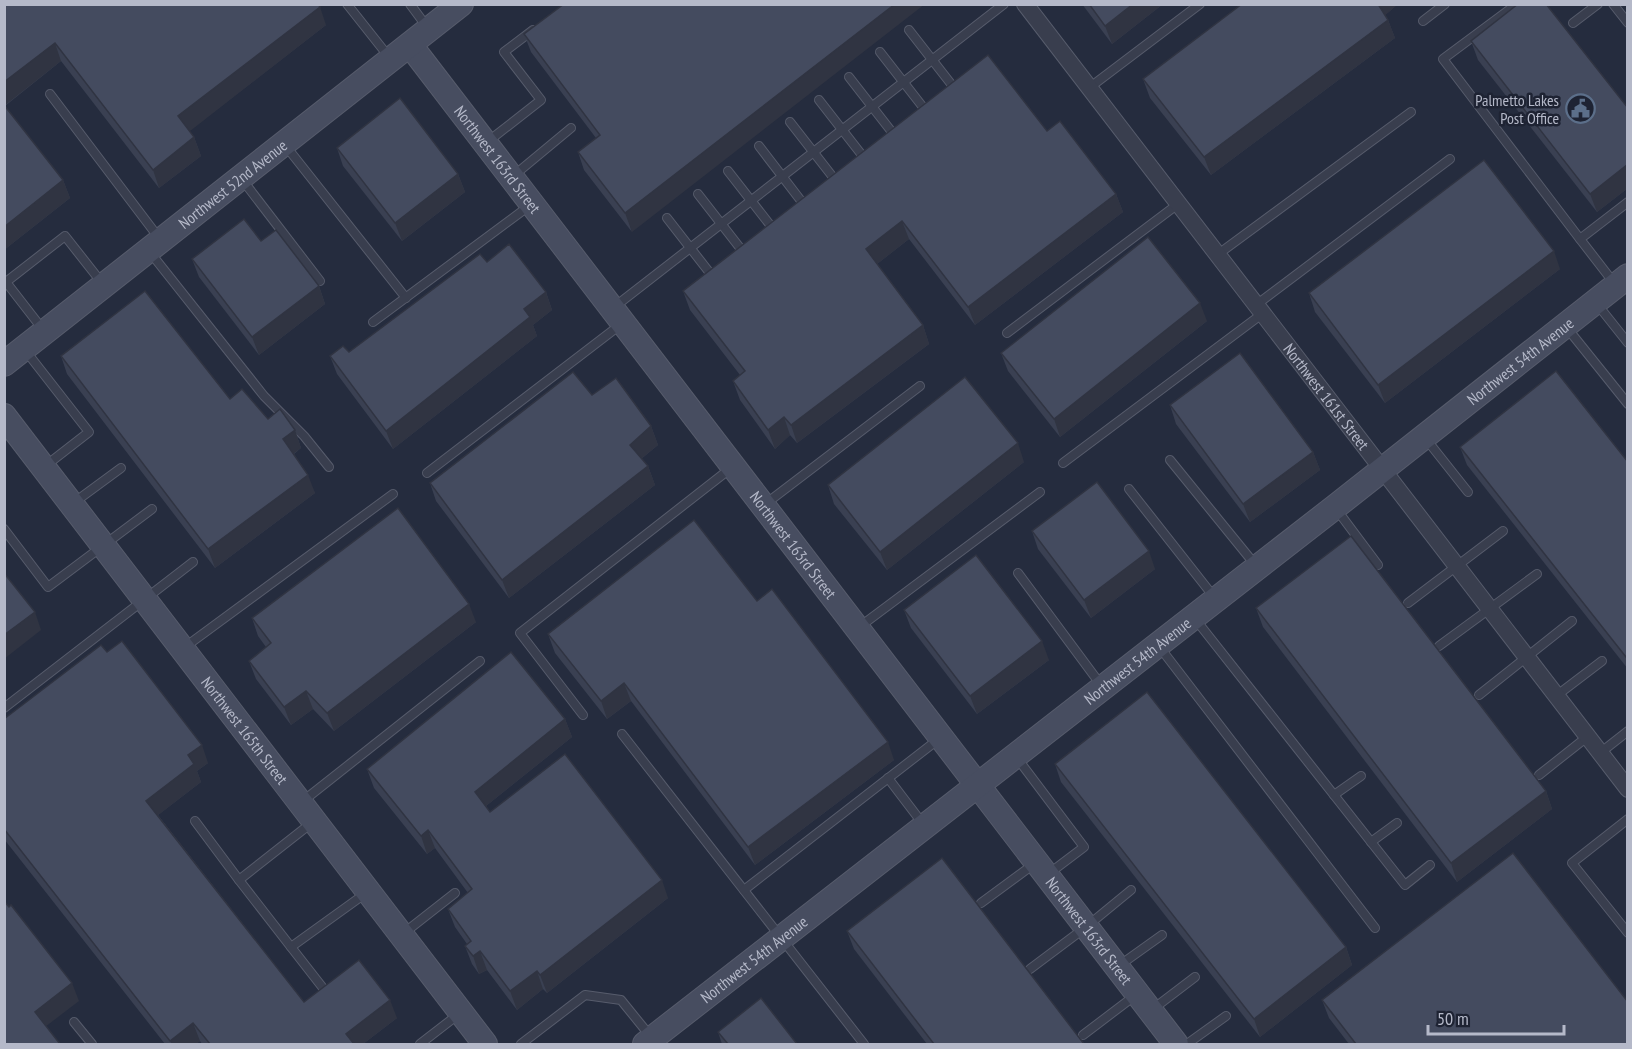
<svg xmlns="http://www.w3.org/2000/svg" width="1632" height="1049" font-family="'PT Sans Narrow',sans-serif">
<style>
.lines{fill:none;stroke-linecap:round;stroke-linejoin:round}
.lane-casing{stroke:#575c6c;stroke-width:10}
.street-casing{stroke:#575c6c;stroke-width:18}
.secondary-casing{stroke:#575c6c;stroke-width:26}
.lane{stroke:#393e4e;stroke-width:8}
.street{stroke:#393e4e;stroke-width:16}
.secondary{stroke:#474d60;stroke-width:24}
.wall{fill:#3a4052}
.shaded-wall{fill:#303442}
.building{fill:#444b5f;stroke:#303442;stroke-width:1.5}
.labels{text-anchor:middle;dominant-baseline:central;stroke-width:5;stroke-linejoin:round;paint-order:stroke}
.poi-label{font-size:16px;fill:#b5b9c9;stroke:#1e2333;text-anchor:end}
.street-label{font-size:16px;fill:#b5b9c9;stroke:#1e2333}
</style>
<rect width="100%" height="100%" fill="#252c3e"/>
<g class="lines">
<defs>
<g id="lane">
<path d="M347,4L389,57"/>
<path d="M410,4L427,27"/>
<path d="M1517,4L1443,59L1580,239"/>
<path d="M1613,4L1628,23"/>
<path d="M1423,21L1445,4"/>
<path d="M1573,23L1598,4"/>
<path d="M909,30L955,89"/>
<path d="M880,52L926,111"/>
<path d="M849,77L895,136"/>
<path d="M1089,88L1200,4"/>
<path d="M50,94L159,238"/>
<path d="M819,100L865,159"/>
<path d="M790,122L836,181"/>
<path d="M486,143L541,100L504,52L533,30"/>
<path d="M285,145L406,298"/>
<path d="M759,146L805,206"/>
<path d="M728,171L774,230"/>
<path d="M512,177L571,128"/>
<path d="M241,178L320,281"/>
<path d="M698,194L744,253"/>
<path d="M667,218L713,277"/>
<path d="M149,251L264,396L304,436L329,467"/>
<path d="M1217,255L1411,112"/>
<path d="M1614,283L1580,239L1628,202"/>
<path d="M1597,304L1628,343"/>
<path d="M1256,305L1450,159"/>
<path d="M613,308L1004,4"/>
<path d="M373,322L529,206"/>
<path d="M1567,328L1628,404"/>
<path d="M44,331L6,282L65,236L102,283"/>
<path d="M1007,333L1178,204"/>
<path d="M25,350L89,432L44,467"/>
<path d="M1426,439L1468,492"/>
<path d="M1170,460L1257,567"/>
<path d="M1063,463L1262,314"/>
<path d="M427,473L620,325"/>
<path d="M1129,489L1214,597"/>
<path d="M72,504L121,468"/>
<path d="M764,505L920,386"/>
<path d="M1337,510L1378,565"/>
<path d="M4,529L48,587L152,509"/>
<path d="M1018,573L1101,685"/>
<path d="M1408,603L1503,531"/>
<path d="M1196,620L1405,885L1430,865"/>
<path d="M858,628L1040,492"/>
<path d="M1158,645L1375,928"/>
<path d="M1439,646L1537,574"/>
<path d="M185,647L393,494"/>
<path d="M1479,695L1572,621"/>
<path d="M1556,696L1602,661"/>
<path d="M4,708L193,562"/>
<path d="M583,715L520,633L731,468"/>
<path d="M622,734L864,1044"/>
<path d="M1600,753L1628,731"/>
<path d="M1017,758L1084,847L1047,875"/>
<path d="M1539,775L1587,737"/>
<path d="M888,778L923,824"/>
<path d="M1334,795L1361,776"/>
<path d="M303,801L480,661"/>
<path d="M1628,819L1572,863L1628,933"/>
<path d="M195,821L239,880"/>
<path d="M314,821L239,880L291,947L366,893"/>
<path d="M1371,842L1397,823"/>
<path d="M744,890L940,738"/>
<path d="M981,903L1034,864"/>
<path d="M404,933L455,893"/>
<path d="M291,947L323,988"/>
<path d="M1120,965L1162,935"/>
<path d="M1030,969L1086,927L1131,890"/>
<path d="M1153,1009L1195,977"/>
<path d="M74,1022L92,1044"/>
<path d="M1083,1035L1137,994"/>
<path d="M420,1044L460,1013"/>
<path d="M521,1044L585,995L621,1000L651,1037"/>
<path d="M1187,1044L1226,1016"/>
</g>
<g id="street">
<path id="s1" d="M1025,4L1628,789"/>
</g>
<g id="secondary">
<path id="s2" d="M410,45L1176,1044"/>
<path id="s3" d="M4,364L461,4"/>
<path id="s4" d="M4,416L485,1044"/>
<path id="s5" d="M645,1044L1335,507L1628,276"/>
</g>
</defs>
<!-- lane casing -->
<use href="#lane" class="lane-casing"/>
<!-- street casing -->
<use href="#street" class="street-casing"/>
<!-- secondary casing -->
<use href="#secondary" class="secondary-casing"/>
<!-- lane -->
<use href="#lane" class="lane"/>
<!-- street -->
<use href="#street" class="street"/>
<!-- secondary -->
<use href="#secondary" class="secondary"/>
</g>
<!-- wall -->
<g class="wall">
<path d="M4,4L326,25L189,131L194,137L201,156L159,188L61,61L5,106L63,180L70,198L4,250Z"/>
<path d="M564,4L632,232L584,170L578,152L596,138L531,52L524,34Z"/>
<path d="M1082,4H1163L1112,44Z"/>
<path d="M1242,4H1398L1385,15L1388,20L1395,38L1211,175L1150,98L1143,79Z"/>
<path d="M1471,41L1628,108V188L1597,212L1478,60Z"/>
<path d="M1047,131L1116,194L1123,212L975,325L909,239L877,264L923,325L929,344L797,443L790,435L775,449L740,400L733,381L740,375L690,310L683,291Z"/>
<path d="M337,148L458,174L465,192L402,241L343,166Z"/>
<path d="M261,241L319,286L325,304L259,355L199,277L192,259Z"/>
<path d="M487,262L546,292L552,310L533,325L537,336L393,449L337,374L330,356L349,352Z"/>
<path d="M1560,269L1385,403L1315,312L1309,293Z"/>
<path d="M1207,321L1060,437L1008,371L1001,353Z"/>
<path d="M61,356L230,399L268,419L295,430L301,448L294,454L315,493L215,568L67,374Z"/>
<path d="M592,395L651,426L658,445L641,459L648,466L655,485L509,598L436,501L430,483Z"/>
<path d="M1170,405L1313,452L1320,470L1250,522L1176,424Z"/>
<path d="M1460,447L1628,462V669L1467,465Z"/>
<path d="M1024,462L887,570L834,504L828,485Z"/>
<path d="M1032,531L1155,569L1091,618L1038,549Z"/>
<path d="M757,601L894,760L755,865L631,701L607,719L555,653L548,634Z"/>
<path d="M1256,608L1546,791L1552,809L1457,882L1263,627Z"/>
<path d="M904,610L1049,660L977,714L911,628Z"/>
<path d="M252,618L476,622L334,731L313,709L291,725L256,679L249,661L266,647L258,636Z"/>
<path d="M4,719L208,763L197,771L201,782L158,815L304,1002L397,1018L363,1044H202L200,1041L196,1044H165L4,839Z"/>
<path d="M565,719L572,737L486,806L490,812L668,898L547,993L543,989L517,1010L487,970L479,974L472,964L465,946L467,944L455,927L448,909L468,893L435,848L427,854L374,788L367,769Z"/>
<path d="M1055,764L1346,947L1352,965L1260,1037L1061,782Z"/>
<path d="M847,931L1084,1044H927L854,949Z"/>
<path d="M1322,1000L1628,1044H1349L1329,1018Z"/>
<path d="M718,1032L797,1044H722Z"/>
</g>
<!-- shaded-wall -->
<g class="shaded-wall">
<path d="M895,4H925L632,232L625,213Z"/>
<path d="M1133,4H1163L1112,44L1105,26Z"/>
<path d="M1377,4H1398L1382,18Z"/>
<path d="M320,7L326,25L185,135L178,116Z"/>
<path d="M1388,20L1395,38L1211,175L1204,157Z"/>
<path d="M55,43L61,61L4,106V82Z"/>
<path d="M194,137L201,156L159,188L153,170Z"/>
<path d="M1628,164V188L1597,212L1590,194Z"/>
<path d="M458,174L465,192L402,241L395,223Z"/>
<path d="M63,180L70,198L4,250V227Z"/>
<path d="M1116,194L1123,212L975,325L968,307Z"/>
<path d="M902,221L909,239L872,268L866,249Z"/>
<path d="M1554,251L1560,269L1385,403L1378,385Z"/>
<path d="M319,286L325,304L259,355L252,337Z"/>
<path d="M546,292L552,310L533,325L537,336L393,449L386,431L524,309Z"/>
<path d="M1200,303L1207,321L1060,437L1054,419Z"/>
<path d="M923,325L929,344L797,443L791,425Z"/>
<path d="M784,417L790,435L775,449L768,430Z"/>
<path d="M651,426L658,445L636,463L630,445Z"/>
<path d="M295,430L301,448L289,457L283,439Z"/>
<path d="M1018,443L1024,462L887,570L880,552Z"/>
<path d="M1313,452L1320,470L1250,522L1243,504Z"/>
<path d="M648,466L655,485L509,598L502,580Z"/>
<path d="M308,475L315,493L215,568L208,549Z"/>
<path d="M1149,551L1155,569L1091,618L1084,600Z"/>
<path d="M469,604L476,622L334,731L327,713Z"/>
<path d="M35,612L41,630L4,659V635Z"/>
<path d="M1042,641L1049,660L977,714L970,696Z"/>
<path d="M624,683L631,701L607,719L601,701Z"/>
<path d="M306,691L313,709L291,725L284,707Z"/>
<path d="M565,719L572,737L481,810L475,792Z"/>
<path d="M888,742L894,760L755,865L748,847Z"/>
<path d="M202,745L208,763L197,771L201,782L153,819L146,801L188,755Z"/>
<path d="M1546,791L1552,809L1457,882L1451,863Z"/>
<path d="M428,830L435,848L427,854L421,836Z"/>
<path d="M662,880L668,898L547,993L540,975Z"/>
<path d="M1346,947L1352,965L1260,1037L1254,1019Z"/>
<path d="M480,951L487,970L479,974L473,956Z"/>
<path d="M537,971L543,989L517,1010L510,991Z"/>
<path d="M72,983L79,1001L41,1030L35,1012Z"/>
<path d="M390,1000L397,1018L363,1044H350L346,1034Z"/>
<path d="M193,1023L200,1041L196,1044H172L170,1041Z"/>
</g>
<!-- building -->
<g class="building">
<path d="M4,4H318L320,7L178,116L194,137L153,170L55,43L4,82Z"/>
<path d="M564,4H895L625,213L578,152L600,135L524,34Z"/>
<path d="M1089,4H1133L1105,26Z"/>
<path d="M1242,4H1378L1388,20L1204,157L1143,79Z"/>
<path d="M1518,4H1546L1628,108V164L1590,194L1471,41Z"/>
<path d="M988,55L1047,131L1060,121L1116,194L968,307L902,221L866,249L923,325L791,425L784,417L768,430L733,381L745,371L683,291Z"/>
<path d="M400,98L458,174L395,223L337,148Z"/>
<path d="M4,105L63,180L4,227Z"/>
<path d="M1484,160L1554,251L1378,385L1309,293Z"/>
<path d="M244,219L261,241L276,230L319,286L252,337L192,259Z"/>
<path d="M1148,237L1200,303L1054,419L1001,353Z"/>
<path d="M509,244L546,292L524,309L530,317L386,431L330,356L343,346L349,352L480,254L487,262Z"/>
<path d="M145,291L230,399L242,389L268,419L280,409L295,430L283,439L308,475L208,549L61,356Z"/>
<path d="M1240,353L1313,452L1243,504L1170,405Z"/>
<path d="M1556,371L1628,462V656L1626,657L1460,447Z"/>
<path d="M573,372L592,395L616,378L651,426L630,445L648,466L502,580L430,483Z"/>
<path d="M965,377L1018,443L880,552L828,485Z"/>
<path d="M1097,482L1149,551L1084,600L1032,531Z"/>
<path d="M398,508L469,604L327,713L306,691L284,707L249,661L271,643L252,618Z"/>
<path d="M694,520L757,601L772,589L888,742L748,847L624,683L601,701L548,634Z"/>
<path d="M1351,536L1546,791L1451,863L1256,608Z"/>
<path d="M976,555L1042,641L970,696L904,610Z"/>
<path d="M4,573L35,612L4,635Z"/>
<path d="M122,641L202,745L188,755L194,764L146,801L304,1002L359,960L390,1000L346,1034L354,1044H210L193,1023L170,1041L4,829V719L101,645L107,652Z"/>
<path d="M511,652L565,719L475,792L490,812L565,754L662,880L540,975L537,971L510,991L480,951L473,956L465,946L471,941L448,909L472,889L428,830L421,836L367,769Z"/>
<path d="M1147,692L1346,947L1254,1019L1055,764Z"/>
<path d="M1513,853L1628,1002V1044H1356L1322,1000Z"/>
<path d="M942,858L1084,1044H934L847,931Z"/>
<path d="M4,901L9,907L11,905L72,983L35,1012L60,1044H4Z"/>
<path d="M761,998L797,1044H728L718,1032Z"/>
</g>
<!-- icons -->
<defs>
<symbol id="civic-ring" viewBox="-11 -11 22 22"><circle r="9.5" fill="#1e2333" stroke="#5c6f8a" stroke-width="1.5"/><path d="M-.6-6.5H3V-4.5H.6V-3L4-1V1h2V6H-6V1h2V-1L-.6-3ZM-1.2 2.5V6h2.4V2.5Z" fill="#5c6f8a"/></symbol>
</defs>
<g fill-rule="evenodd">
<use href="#civic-ring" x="1564" y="92" width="33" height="33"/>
</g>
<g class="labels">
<!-- poi labels -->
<g class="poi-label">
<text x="1559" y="100">Palmetto Lakes<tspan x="1559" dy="18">Post Office</tspan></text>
</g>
<!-- street labels -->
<g class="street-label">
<text stroke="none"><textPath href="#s2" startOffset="144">Northwest 163rd Street</textPath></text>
<text stroke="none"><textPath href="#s3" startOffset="291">Northwest 52nd Avenue</textPath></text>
<text stroke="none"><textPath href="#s5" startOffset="1110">Northwest 54th Avenue</textPath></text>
<text stroke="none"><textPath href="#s1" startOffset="495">Northwest 161st Street</textPath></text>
<text stroke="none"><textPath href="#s2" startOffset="630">Northwest 163rd Street</textPath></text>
<text stroke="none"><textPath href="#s5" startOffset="624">Northwest 54th Avenue</textPath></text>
<text stroke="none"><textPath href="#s4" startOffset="396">Northwest 165th Street</textPath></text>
<text stroke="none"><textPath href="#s2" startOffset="1116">Northwest 163rd Street</textPath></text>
<text stroke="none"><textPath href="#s5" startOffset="138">Northwest 54th Avenue</textPath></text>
</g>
</g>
<!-- border -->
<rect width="1632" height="1049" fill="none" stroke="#b5b9c9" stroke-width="12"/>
<!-- scale -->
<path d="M1428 1025v9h136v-9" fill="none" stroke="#b5b9c9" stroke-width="3"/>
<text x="1437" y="1025" font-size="18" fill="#b5b9c9" stroke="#1e2333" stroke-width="4.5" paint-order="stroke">50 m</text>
</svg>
